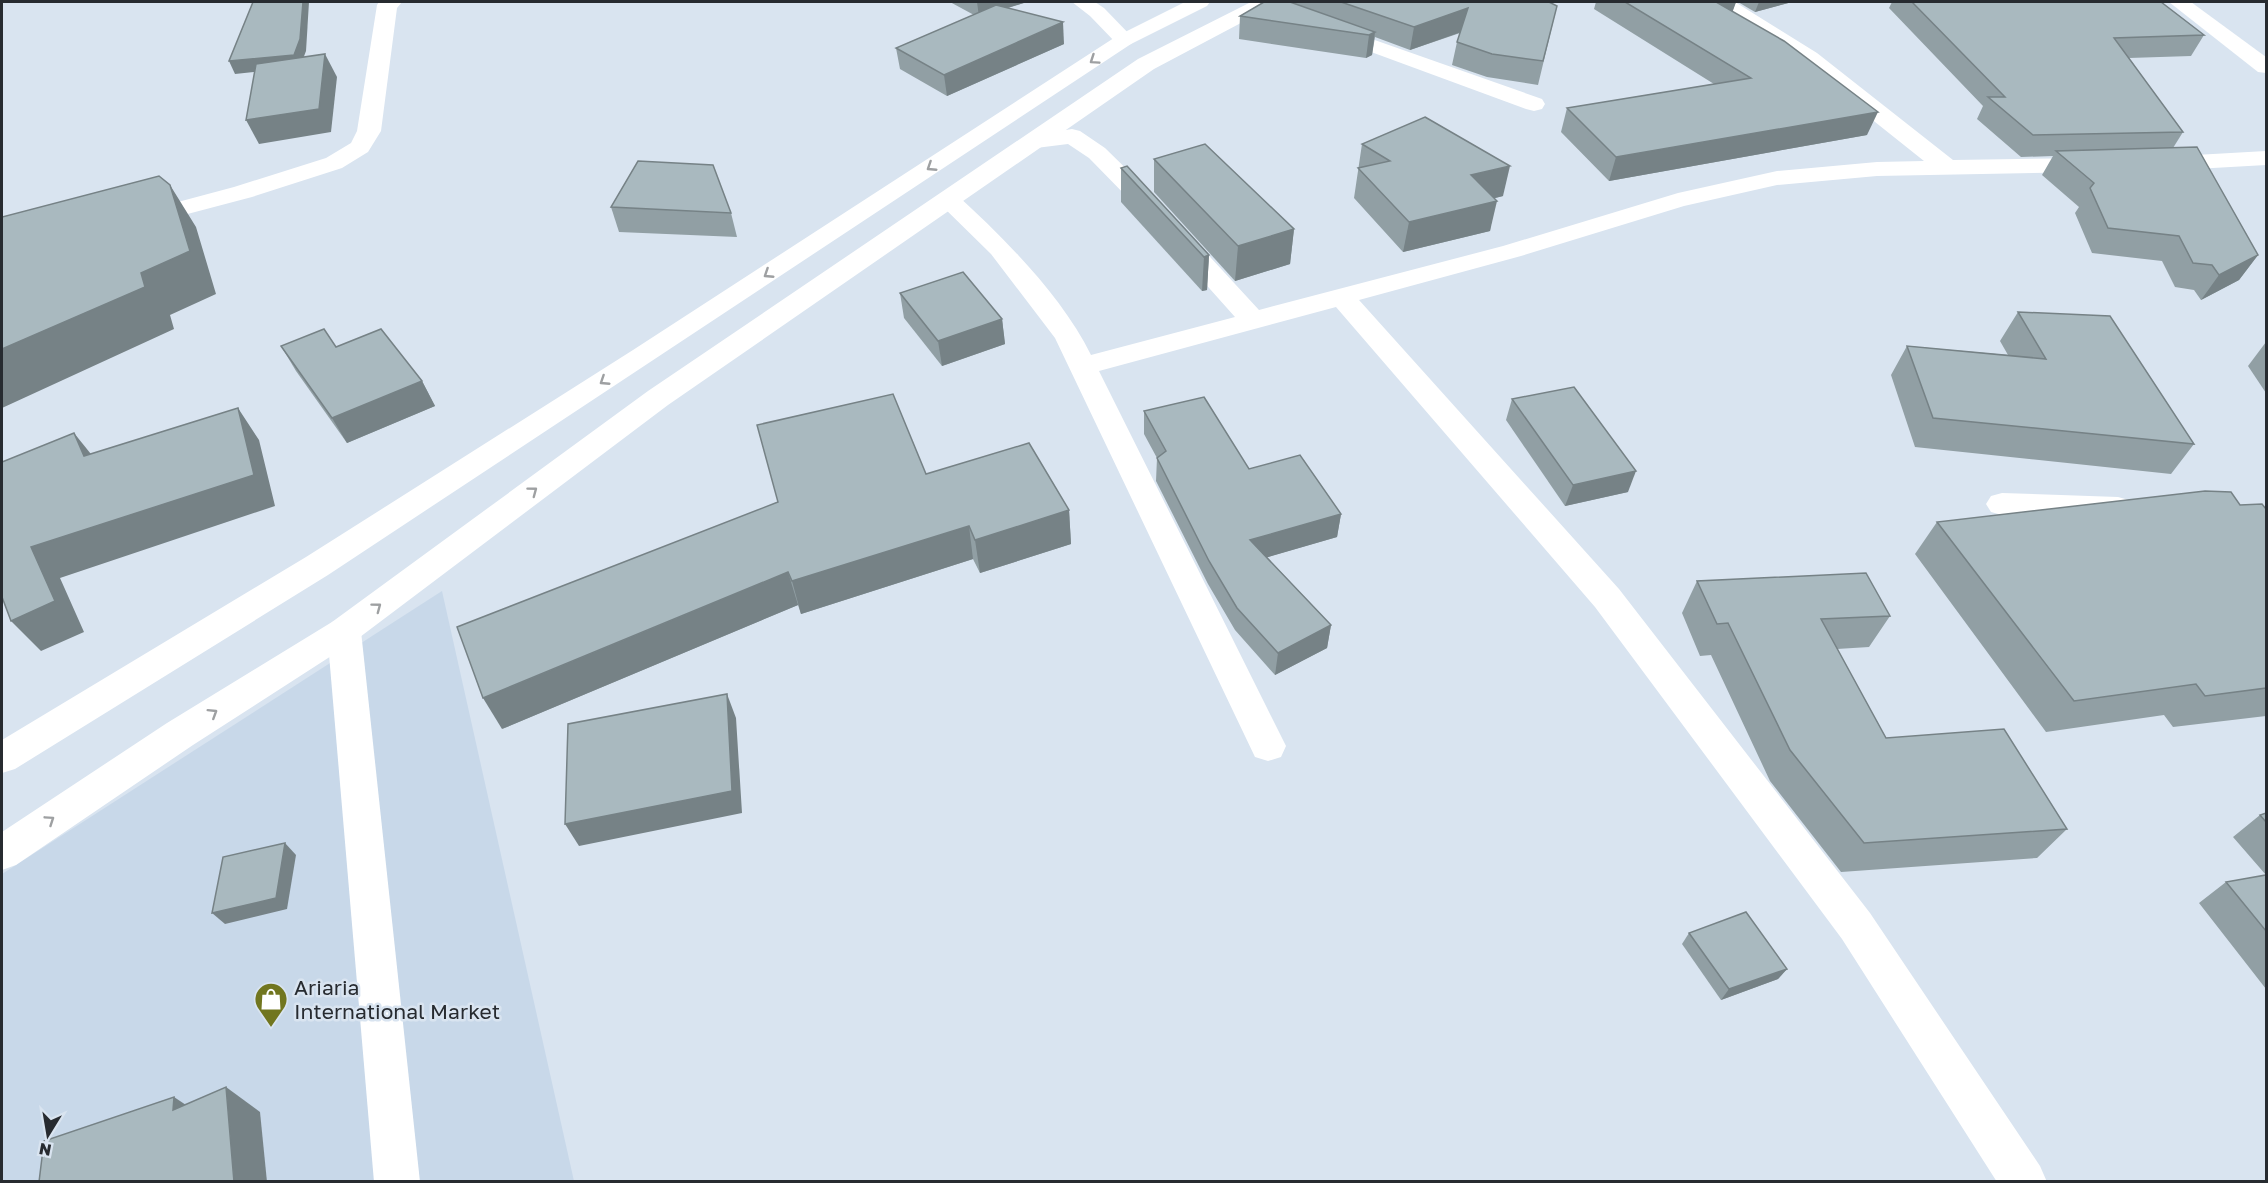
<svg xmlns="http://www.w3.org/2000/svg" width="2268" height="1183" font-family="'Golos Text',sans-serif">
<style>
.built{fill:#c8d8e9}
.lines{fill:none;stroke-linecap:round;stroke-linejoin:round}
.minor{fill:#fff;fill-rule:evenodd}
.secondary{fill:#fff;fill-rule:evenodd}
.wall{fill:#919fa4}
.shaded-wall{fill:#768286}
.building{fill:#a9b9bf;stroke:#768286;stroke-width:1.5}
.oneway{stroke:#9ea0a2}
.labels{text-anchor:middle;dominant-baseline:central;stroke-width:5;stroke-linejoin:round;paint-order:stroke}
.near-poi-label{font-size:21px;fill:#272b30;stroke:#d9e4f0;text-anchor:start}
</style>
<rect width="100%" height="100%" fill="#d9e4f0"/>
<!-- built -->
<path class="built" d="M442,591L574,1181L2,1182V874Z"/>
<g class="lines">
<!-- minor -->
<g class="minor">
<path d="M379,2H402L397,8L381,131L368,152L342,168L252,197L142,226L133,224L130,219L133,214L234,187L326,158L351,143L357,131L377,5Z"/>
<path d="M1072,2H1095L1104,8L1135,40L1131,44L1124,46L1117,44L1090,16Z"/>
<path d="M1712,2H1735L1817,53L1953,160L2091,158L2099,160L2103,165L2099,170L2091,172L1877,176L1777,185L1684,206L1521,256L1359,300L1619,589L1870,913L2040,1166L2047,1182H1997L1842,939L1595,607L1336,307L1099,371L1286,746L1281,757L1268,761L1255,757L1055,338L991,254L936,200L939,195L948,193L957,195C1005,239 1062,296 1091,355L1235,317L1134,204L1089,158L1068,144L1036,148L1028,146L1024,141L1028,136L1072,129L1080,131L1105,148L1152,194L1259,310L1503,246L1678,193L1777,171L1877,162L1924,161L1801,63L1715,6Z"/>
<path d="M2169,2H2191L2266,57V73L2258,72Z"/>
<path d="M1332,25L1542,99L1545,104L1542,109L1534,111L1526,109L1325,35L1322,31L1325,27Z"/>
<path d="M2266,151V165L2160,171L2152,169L2148,164L2152,159L2160,157Z"/>
<path d="M2002,493L2118,497L2129,500L2134,508L2129,516L2118,519L2002,515L1991,512L1986,504L1991,496Z"/>
<path d="M344,618L356,622L361,631L420,1182H374L327,631L332,622Z"/>
</g>
<!-- secondary -->
<g class="secondary">
<path d="M1185,2H1210L1207,6L1131,44L328,575L15,769L2,773V740L306,557L633,350L1117,36Z"/>
<path d="M1251,2H1276L1273,6L1154,69L668,405L356,640L193,745L16,865L2,870V832L167,723L332,622L648,391L1138,59Z"/>
</g>
</g>
<!-- wall -->
<g class="wall">
<path d="M950,2H1027L1007,8L1064,44L947,96L900,69L896,48L974,15Z"/>
<path d="M1264,2H1549L1557,6L1538,85L1487,77L1452,65L1457,42L1460,33L1410,50L1375,37L1372,55L1366,58L1239,39L1240,16Z"/>
<path d="M1596,2H1736L1732,12L1867,135L1609,181L1561,132L1567,108L1714,84L1594,9Z"/>
<path d="M1738,2H1792L1755,12Z"/>
<path d="M1892,2H2161L2204,35L2191,56L2129,58L2183,132L2173,148L2258,255L2239,280L2201,300L2194,290L2175,287L2162,261L2092,253L2075,213L2079,207L2042,175L2053,156L2021,157L1977,119L1983,106L1889,8Z"/>
<path d="M1362,144L1503,196L1495,198L1490,231L1403,252L1354,198Z"/>
<path d="M1154,159L1294,229L1290,264L1235,281L1154,192Z"/>
<path d="M1121,168L1209,255L1207,290L1202,291L1121,202Z"/>
<path d="M611,207L731,213L737,237L619,232Z"/>
<path d="M900,293L1002,319L1005,344L942,366L904,318Z"/>
<path d="M2018,312L2194,444L2171,474L1915,447L1891,375L1907,346L2008,355L2000,341Z"/>
<path d="M2266,342V393L2248,366Z"/>
<path d="M281,346L422,381L435,406L347,443L296,371Z"/>
<path d="M1512,399L1628,492L1565,506L1506,420Z"/>
<path d="M1144,411L1249,469L1341,514L1337,537L1267,557L1331,625L1327,648L1275,675L1235,630L1208,584L1156,481L1157,458L1144,434Z"/>
<path d="M926,474L1069,510L1071,544L980,573L973,559L801,614L798,605L502,729Z"/>
<path d="M2240,505L2266,509V716L2173,727L2164,715L2046,732L1915,554L1937,522Z"/>
<path d="M1697,581L1890,616L1869,647L1837,649L1886,738L2067,829L2037,858L1841,872L1770,781L1711,655L1700,656L1682,613Z"/>
<path d="M2266,813V989L2199,903L2226,882L2266,875L2233,837L2260,815Z"/>
<path d="M1689,933L1787,969L1778,979L1721,1000L1682,944Z"/>
</g>
<!-- shaded-wall -->
<g class="shaded-wall">
<path d="M303,2H309L306,51L300,67L235,74L229,61Z"/>
<path d="M977,2H1027L979,17Z"/>
<path d="M1716,2H1736L1730,19Z"/>
<path d="M1759,2H1792L1755,12Z"/>
<path d="M1468,8L1464,31L1410,50L1414,27Z"/>
<path d="M1063,22L1064,44L947,96L944,75Z"/>
<path d="M1375,32L1372,55L1366,58L1369,35Z"/>
<path d="M325,54L337,77L331,132L259,144L246,120Z"/>
<path d="M1878,112L1867,135L1609,181L1616,157Z"/>
<path d="M1510,166L1503,196L1464,206L1471,175Z"/>
<path d="M170,185L196,227L216,294L170,315L174,329L2,408V349L141,273Z"/>
<path d="M1497,201L1490,231L1403,252L1409,222Z"/>
<path d="M1294,229L1290,264L1235,281L1238,246Z"/>
<path d="M1209,255L1207,290L1202,291L1204,257Z"/>
<path d="M2258,255L2239,280L2201,300L2219,275Z"/>
<path d="M1002,319L1005,344L942,366L938,341Z"/>
<path d="M422,381L435,406L347,443L332,418Z"/>
<path d="M238,408L259,440L275,506L60,578L84,632L41,651L11,621L31,547Z"/>
<path d="M74,433L99,464L84,456Z"/>
<path d="M1636,471L1628,492L1565,506L1573,485Z"/>
<path d="M1069,510L1071,544L980,573L975,540Z"/>
<path d="M1341,514L1337,537L1248,563L1250,540Z"/>
<path d="M969,526L973,559L801,614L792,581Z"/>
<path d="M788,572L798,605L502,729L483,698Z"/>
<path d="M1331,625L1327,648L1275,675L1278,653Z"/>
<path d="M727,694L736,718L742,813L579,846L565,824Z"/>
<path d="M285,843L296,855L287,909L225,924L212,913Z"/>
<path d="M1787,969L1778,979L1721,1000L1729,989Z"/>
<path d="M226,1087L260,1112L267,1182H234Z"/>
<path d="M174,1097L210,1121L173,1110Z"/>
</g>
<!-- building -->
<g class="building">
<path d="M253,2H303L300,39L294,55L229,61Z"/>
<path d="M1264,2H1290L1375,32L1369,35L1240,16Z"/>
<path d="M1341,2H1549L1557,6L1543,61L1492,54L1457,42L1468,8L1414,27Z"/>
<path d="M1625,2H1718H1716L1784,41L1878,112L1616,157L1567,108L1751,78Z"/>
<path d="M1912,2H2161L2204,35L2114,38L2183,132L2033,135L1988,97H2005Z"/>
<path d="M996,5L1063,22L944,75L896,48Z"/>
<path d="M325,54L319,109L246,120L256,64Z"/>
<path d="M1425,117L1510,166L1471,175L1497,201L1409,222L1358,168L1390,161L1362,144Z"/>
<path d="M1205,144L1294,229L1238,246L1154,159Z"/>
<path d="M2197,147L2258,255L2219,275L2212,265L2193,263L2179,236L2108,228L2090,188L2094,183L2056,151Z"/>
<path d="M638,161L713,165L731,213L611,207Z"/>
<path d="M1127,166L1209,255L1204,257L1121,168Z"/>
<path d="M159,176L170,185L190,251L141,273L145,287L2,349V217Z"/>
<path d="M963,272L1002,319L938,341L900,293Z"/>
<path d="M2018,312L2110,316L2194,444L1933,418L1907,346L2046,359Z"/>
<path d="M324,329L336,347L381,329L422,381L332,418L281,346Z"/>
<path d="M1574,387L1636,471L1573,485L1512,399Z"/>
<path d="M893,394L926,474L1029,443L1069,510L975,540L969,526L792,581L788,572L483,698L457,627L778,502L757,425Z"/>
<path d="M1204,397L1249,469L1300,455L1341,514L1250,540L1331,625L1278,653L1237,608L1209,561L1157,458L1166,451L1144,411Z"/>
<path d="M238,408L254,475L31,547L55,601L11,621L2,597V462L74,433L84,456Z"/>
<path d="M2205,491L2231,492L2240,505L2262,504L2266,509V688L2205,696L2196,684L2074,701L1937,522Z"/>
<path d="M1866,573L1890,616L1821,619L1886,738L2004,729L2067,829L1864,843L1790,750L1728,623L1717,624L1697,581Z"/>
<path d="M727,694L732,791L565,824L568,724Z"/>
<path d="M2266,813V822L2260,815Z"/>
<path d="M285,843L276,898L212,913L223,857Z"/>
<path d="M2266,875V931L2226,882Z"/>
<path d="M1746,912L1787,969L1729,989L1689,933Z"/>
<path d="M226,1087L234,1182H39L44,1141L174,1097L173,1110Z"/>
</g>
<!-- one-way arrows -->
<defs><path id="oneway-chevron" d="M-2-3.5L2.5 0L-2 3.5" fill="none" stroke-width="1.6" stroke-linecap="round" stroke-linejoin="round" transform="scale(1.5)"/></defs>
<g class="oneway">
<use href="#oneway-chevron" transform="translate(1094 60) rotate(146)"/>
<use href="#oneway-chevron" transform="translate(931 167) rotate(147)"/>
<use href="#oneway-chevron" transform="translate(768 274) rotate(147)"/>
<use href="#oneway-chevron" transform="translate(604 381) rotate(147)"/>
<use href="#oneway-chevron" transform="translate(533 491) rotate(-37)"/>
<use href="#oneway-chevron" transform="translate(377 607) rotate(-37)"/>
<use href="#oneway-chevron" transform="translate(213 713) rotate(-32)"/>
<use href="#oneway-chevron" transform="translate(50 820) rotate(-34)"/>
</g>
<!-- icons -->
<defs>
<symbol id="shop-pin" viewBox="-11 -11 22 30"><path d="M0 17L-7.5 6A9.5 9.5 0 1 1 7.5 6Z" fill="#71761f" stroke="#d9e4f0"/><path d="M-5-2.5h2.3a2.7 3.5 0 0 1 5.4 0H5L5.5 6h-11ZM-1.5-2.5h3a1.5 2.3 0 0 0-3 0Z" fill="#fff"/></symbol>
</defs>
<g fill-rule="evenodd">
<use href="#shop-pin" x="252" y="980" width="38" height="52"/>
</g>
<g class="labels">
<!-- near-poi labels -->
<g class="near-poi-label">
<text x="294" y="987">Ariaria<tspan x="294" dy="24">International Market</tspan></text>
</g>
</g>
<!-- border -->
<rect width="2268" height="1183" fill="none" stroke="#272b30" stroke-width="6"/>
<!-- north arrow -->
<g transform="translate(48 1135) rotate(191)" stroke="#d9e4f0" stroke-width="4.5" paint-order="stroke">
<path d="M0-4.5L10 22L0 15L-10 22Z" fill="#272b30"/>
<text y="-9" font-size="16" font-weight="bold" text-anchor="middle" fill="#272b30">N</text>
</g>
</svg>
